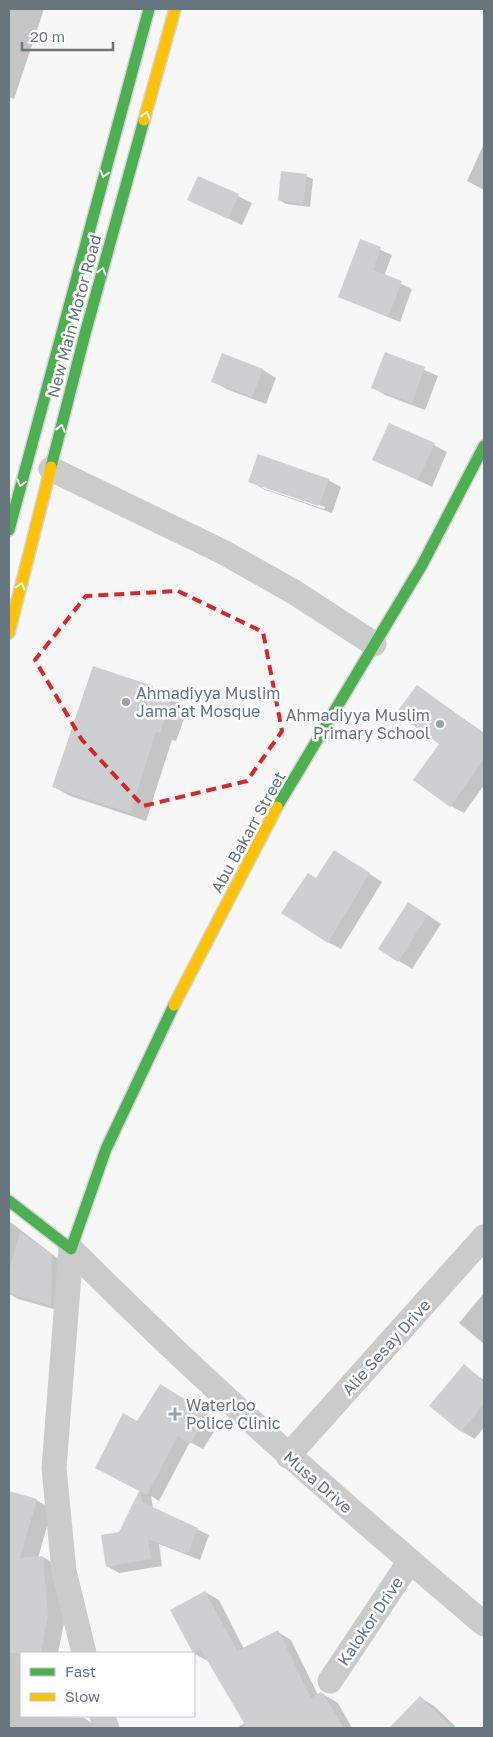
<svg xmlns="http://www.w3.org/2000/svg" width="493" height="1737" font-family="'Golos Text',sans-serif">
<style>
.shadow{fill:#0003;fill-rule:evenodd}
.building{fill:#cecfd0}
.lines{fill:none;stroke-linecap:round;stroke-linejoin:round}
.fast-casing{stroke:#d3d4d5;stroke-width:14}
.slow-casing{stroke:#d3d4d5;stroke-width:14}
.street{stroke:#cacccc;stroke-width:25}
.fast{stroke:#4caf50;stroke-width:11}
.slow{stroke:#ffc107;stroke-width:11}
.oneway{stroke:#f6fbf6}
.marked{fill:none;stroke:#d62828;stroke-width:4;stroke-dasharray:10 6;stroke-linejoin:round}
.poi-dot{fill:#99a2a8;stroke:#fff;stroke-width:2}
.labels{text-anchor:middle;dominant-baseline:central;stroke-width:5;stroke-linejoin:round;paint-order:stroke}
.street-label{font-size:16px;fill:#66757e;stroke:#fff}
.poi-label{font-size:16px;fill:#66757e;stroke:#fff;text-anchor:start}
</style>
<rect width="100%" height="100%" fill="#f7f7f7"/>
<!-- shadow -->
<g class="shadow">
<path d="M9,9H44L14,99L9,97Z"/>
<path d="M484,144V190L467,181Z"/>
<path d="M306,176L313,179L310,207L286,204L279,200Z"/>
<path d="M199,177L252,203L242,225L189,200Z"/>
<path d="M361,241L392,255L384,276L412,289L400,322L339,297Z"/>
<path d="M385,353L438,376L425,410L385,395L372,387Z"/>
<path d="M223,355L263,370L276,378L266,404L226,389L213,381Z"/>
<path d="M434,445L447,452L432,487L374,459Z"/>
<path d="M328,480L341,487L332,513L263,489L250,481ZM262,485L325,507L324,509L262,488Z"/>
<path d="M417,686L484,733V785L464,813L451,806L441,744Z"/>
<path d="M152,687L188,708L176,741L172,740L146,821L70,796L54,787Z"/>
<path d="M348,860L382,882L341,949L328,942Z"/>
<path d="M422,911L441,924L412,969L380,949Z"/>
<path d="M9,1221L65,1264L64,1312L18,1299L9,1294Z"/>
<path d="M484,1293V1344L459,1323Z"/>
<path d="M464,1366L484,1380V1427L475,1439L461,1431Z"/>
<path d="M172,1392L220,1422L203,1449L190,1442L159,1501L151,1496L153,1508L209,1535L200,1560L159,1544L162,1566L119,1573L107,1566L140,1491L137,1423Z"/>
<path d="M9,1492L36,1500L52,1509L38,1558L43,1557L58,1566L64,1623L58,1653H21V1716L84,1718L100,1728H9Z"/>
<path d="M205,1592L219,1600L244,1649L278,1632L291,1640L318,1695L321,1693L338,1703L352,1728H237L245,1723L208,1661L195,1654L172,1610Z"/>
<path d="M421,1698L434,1706L457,1728H425L403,1716Z"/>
</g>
<!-- building -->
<g class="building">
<path d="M281,171L307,174L303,204L278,200Z"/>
<path d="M198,176L239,194L228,219L187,200Z"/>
<path d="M360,239L381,247L373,270L402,281L388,317L338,297Z"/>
<path d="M385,352L425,367L412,403L371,388Z"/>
<path d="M222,353L263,369L252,397L211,382Z"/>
<path d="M389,423L435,443L418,480L372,460Z"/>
<path d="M258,454L329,479L319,506L248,482Z"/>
<path d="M93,666L153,686L151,691L172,698L160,733L156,732L130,813L52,787Z"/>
<path d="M417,685L484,734V759L450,807L413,780L439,744L396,713Z"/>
<path d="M334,850L370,873L328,943L281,913L308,873L316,878Z"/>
<path d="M408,902L428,915L398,962L378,949Z"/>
<path d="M20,1232L52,1255L51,1306L9,1293V1271Z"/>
<path d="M464,1364L484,1382V1404L461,1432L429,1406Z"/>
<path d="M160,1384L209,1414L190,1444L178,1436L147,1495L140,1491L142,1502L198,1528L188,1554L148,1539L151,1559L106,1567L101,1535L119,1532L139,1491L95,1468L123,1413L137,1421Z"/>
<path d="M9,1491L37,1499L20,1558L43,1556L48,1614L41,1653H9Z"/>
<path d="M205,1591L237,1651L278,1630L311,1698L321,1692L324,1694L344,1728H247L201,1650L193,1653L170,1610Z"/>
<path d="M420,1696L452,1728H389Z"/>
</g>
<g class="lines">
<defs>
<g id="fast">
<path d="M51,467L85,334L144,120"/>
<path d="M9,530L149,9"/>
<path d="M277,807L422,565L484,446"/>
<path d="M9,1201L71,1249L106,1149L174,1005"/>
</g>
<g id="slow">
<path d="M144,120L175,9"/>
<path d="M9,633L51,467"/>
<path d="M174,1005L277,807"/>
</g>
</defs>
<!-- fast casing -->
<use href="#fast" class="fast-casing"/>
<!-- slow casing -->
<use href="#slow" class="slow-casing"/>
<!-- street -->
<g class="street">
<path d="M51,469L223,552L294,592L374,644"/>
<path d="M71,1249C202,1381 342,1504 484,1624"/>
<path d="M71,1249L54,1468L64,1571L84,1653"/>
<path d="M288,1456L484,1237"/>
<path d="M330,1681L410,1561"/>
<path d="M102,1716L107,1728"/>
</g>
<!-- fast -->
<use href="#fast" class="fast"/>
<!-- slow -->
<use href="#slow" class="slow"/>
</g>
<!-- one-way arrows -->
<defs><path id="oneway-chevron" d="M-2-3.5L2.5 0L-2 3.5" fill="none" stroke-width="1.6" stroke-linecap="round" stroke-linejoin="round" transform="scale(1.25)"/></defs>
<g class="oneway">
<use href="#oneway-chevron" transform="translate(146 115) rotate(-74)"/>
<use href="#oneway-chevron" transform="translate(104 174) rotate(105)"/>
<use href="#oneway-chevron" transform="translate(102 271) rotate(-74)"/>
<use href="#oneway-chevron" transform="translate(61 428) rotate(-76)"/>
<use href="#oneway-chevron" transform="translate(21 483) rotate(105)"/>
<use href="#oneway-chevron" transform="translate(21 586) rotate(-75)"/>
</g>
<!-- marked area -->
<path class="marked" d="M178,591L263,632L282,731L247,781L143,806L82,740L35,660L86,596Z"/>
<!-- markers -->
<g class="poi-dot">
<circle cx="126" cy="702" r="5"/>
<circle cx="440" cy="724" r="5"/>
<path d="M172.5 1406.5h5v5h5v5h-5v5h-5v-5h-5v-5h5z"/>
</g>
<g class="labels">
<!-- street labels -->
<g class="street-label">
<text transform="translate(74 316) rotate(-75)">New Main Motor Road</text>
<text transform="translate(248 832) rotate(-61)">Abu Bakarr Street</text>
<text transform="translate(386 1347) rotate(-48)">Alie Sesay Drive</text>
<text transform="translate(318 1482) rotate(41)">Musa Drive</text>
<text transform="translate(370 1621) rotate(-56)">Kalokor Drive</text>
</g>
<!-- poi labels -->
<g class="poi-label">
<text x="136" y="693">Ahmadiyya Muslim<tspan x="136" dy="18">Jama'at Mosque</tspan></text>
<text x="430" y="715" text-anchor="end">Ahmadiyya Muslim<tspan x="430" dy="18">Primary School</tspan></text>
<text x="186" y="1405">Waterloo<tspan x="186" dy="18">Police Clinic</tspan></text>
</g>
</g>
<!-- border -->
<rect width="493" height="1737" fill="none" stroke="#66757e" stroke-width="20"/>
<!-- legend -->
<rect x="20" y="1652" width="175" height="65" fill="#ffffff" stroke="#c2c8cb"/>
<rect x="30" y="1668" width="25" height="8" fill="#4caf50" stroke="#c2c8cb"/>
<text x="65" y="1677" font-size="15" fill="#66757e">Fast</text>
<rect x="30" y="1693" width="25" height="8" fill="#ffc107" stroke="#c2c8cb"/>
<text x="65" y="1702" font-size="15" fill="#66757e">Slow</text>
<!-- scale -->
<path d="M22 42v8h91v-8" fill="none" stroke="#66757e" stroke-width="2.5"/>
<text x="30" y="42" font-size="15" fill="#66757e" stroke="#ffffff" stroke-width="4" paint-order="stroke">20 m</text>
</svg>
